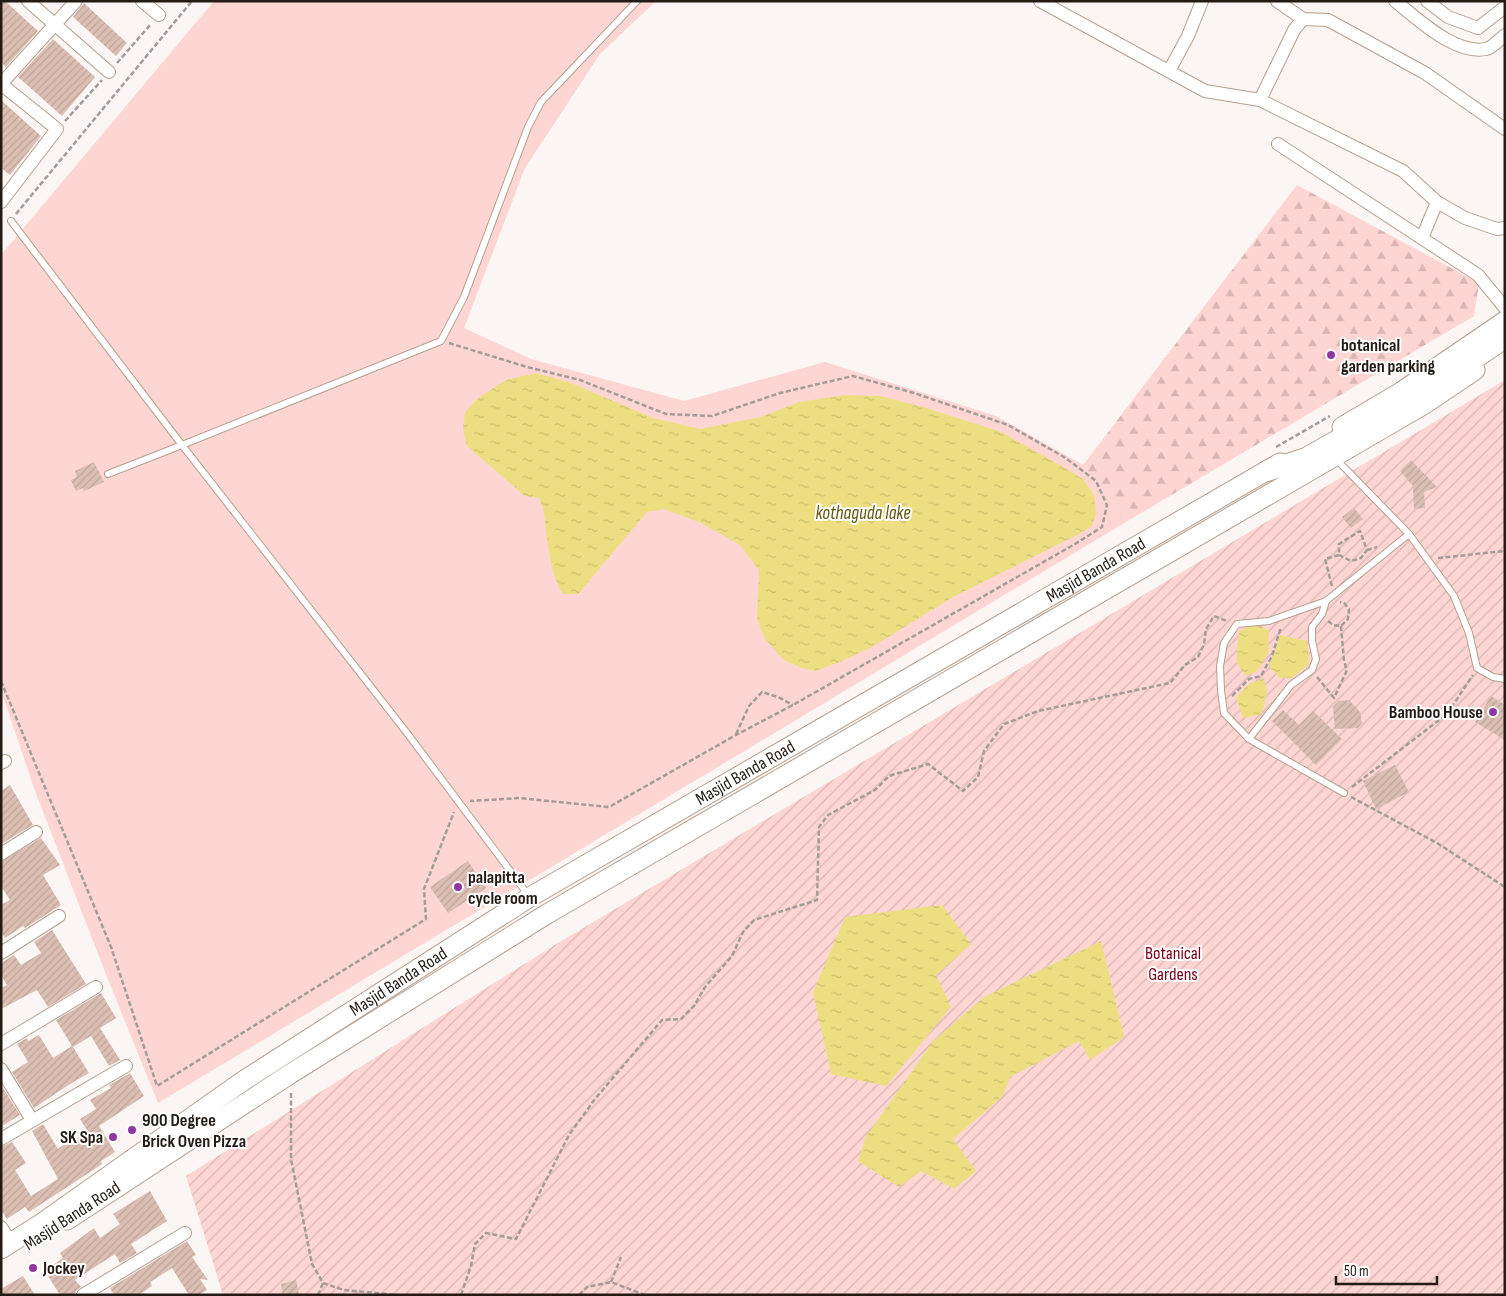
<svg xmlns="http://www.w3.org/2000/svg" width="1506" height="1296" font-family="'Sofia Sans Condensed',sans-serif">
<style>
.green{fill:#fdd5d3}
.forest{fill:url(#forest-firs)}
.garden{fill:url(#garden-furrows)}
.water{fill:url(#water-ripples)}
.building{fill:url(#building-hatch)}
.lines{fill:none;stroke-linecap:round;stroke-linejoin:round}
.service-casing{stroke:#b59f8d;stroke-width:8}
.minor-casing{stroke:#b59f8d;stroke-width:14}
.secondary-casing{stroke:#b59f8d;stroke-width:21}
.primary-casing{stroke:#b59f8d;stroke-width:22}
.path{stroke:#a39c98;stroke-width:2.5;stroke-dasharray:5 2.5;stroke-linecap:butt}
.service{stroke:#fff;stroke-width:6}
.minor{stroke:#fff;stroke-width:12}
.secondary{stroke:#fff;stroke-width:19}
.primary{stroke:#fff;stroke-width:20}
.poi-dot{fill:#8f36a1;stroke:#fff;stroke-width:2}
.labels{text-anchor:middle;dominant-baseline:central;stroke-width:4;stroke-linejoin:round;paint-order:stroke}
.poi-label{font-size:18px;font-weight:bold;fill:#241b14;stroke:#fff;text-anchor:start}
.street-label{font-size:18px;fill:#241b14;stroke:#fff}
.park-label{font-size:18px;fill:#770019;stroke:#fff}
.water-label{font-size:19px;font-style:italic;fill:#61570f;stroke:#fff}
</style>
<defs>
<pattern id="forest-firs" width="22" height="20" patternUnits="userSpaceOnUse" patternTransform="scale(1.25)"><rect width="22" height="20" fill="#fdd5d3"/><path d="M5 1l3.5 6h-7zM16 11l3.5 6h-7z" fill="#d9b6b4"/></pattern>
<pattern id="garden-furrows" width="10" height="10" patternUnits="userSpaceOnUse" patternTransform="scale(1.25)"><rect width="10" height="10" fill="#fdd5d3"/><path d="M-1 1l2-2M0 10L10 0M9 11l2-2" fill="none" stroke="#d9b6b4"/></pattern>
<pattern id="water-ripples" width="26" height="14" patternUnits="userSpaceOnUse" patternTransform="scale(1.25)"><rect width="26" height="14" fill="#eddf81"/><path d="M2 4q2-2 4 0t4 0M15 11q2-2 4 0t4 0" fill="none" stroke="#cbbf6f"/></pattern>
<pattern id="building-hatch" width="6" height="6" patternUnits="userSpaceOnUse" patternTransform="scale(1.25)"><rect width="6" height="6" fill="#dcbfb4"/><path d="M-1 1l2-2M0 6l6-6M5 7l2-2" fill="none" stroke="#bda49a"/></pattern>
</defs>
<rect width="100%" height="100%" fill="#fbf6f3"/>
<!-- green -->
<path class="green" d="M214,1H656L600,54L525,168L464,328L531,359L684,401L825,362L996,416L1083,465L1126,522L158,1103L107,977L35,791L1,690V255Z"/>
<!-- forest -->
<path class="forest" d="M1297,185L1479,283L1474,316L1126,522L1083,465Z"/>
<!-- garden -->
<path class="garden" d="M1505,380V1295H223L186,1176L558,943Z"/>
<!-- water -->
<g class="water">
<path d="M536,373L571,383L653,418L700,429L761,417L799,402L845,395L880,396L923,407L1001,432L1058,464L1083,479L1094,495L1096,514L1092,526L1079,534L953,597L872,647L842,661L816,671L801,668L784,660L764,638L757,618L759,570L740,545L699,522L663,509L647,512L578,594H563C552,578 548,549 546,529C544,516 545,511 539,498L525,496L467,446L463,429L465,412L478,398L506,380Z"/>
<path d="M1254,624L1269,630L1268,653L1257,671L1246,676L1236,662L1239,631Z"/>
<path d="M1280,635L1307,641L1309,664L1292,678H1279L1269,666Z"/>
<path d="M1264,678L1267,692L1262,714L1243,718L1236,697L1249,684Z"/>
<path d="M942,905L971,944L936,975L951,1007L886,1086L831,1074L813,993L845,917Z"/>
<path d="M1101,941L1124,1037L1090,1060L1079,1041L1010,1077L1003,1096L953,1139L976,1171L954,1189L921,1171L899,1187L858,1161L865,1138L933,1041L984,997Z"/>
</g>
<!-- building -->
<g class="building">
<path d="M1,1H5L38,31L6,67L1,62Z"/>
<path d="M84,3L127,43L116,56L73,17Z"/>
<path d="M53,39L95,77L62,116L18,77Z"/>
<path d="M1,100L41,136L10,175L1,168Z"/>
<path d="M1411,460L1437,487L1424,492L1425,508L1414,509L1413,486L1400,471Z"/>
<path d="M94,462L104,482L84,491L83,488L76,491L71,480L77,477L75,471Z"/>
<path d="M1354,508L1363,519L1351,528L1342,517Z"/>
<path d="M1491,696L1505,705V740L1475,722Z"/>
<path d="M1349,700L1360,712L1362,723L1358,728L1335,729L1333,707L1339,701Z"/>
<path d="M1283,710L1299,725L1313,711L1342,739L1316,765L1272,721Z"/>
<path d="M1395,765L1409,792L1376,809L1363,781Z"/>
<path d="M10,785L33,825L1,844V791Z"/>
<path d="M41,838L60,865L43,875L61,905L25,928L23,926L5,938L1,931V905L10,900L1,886V862Z"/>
<path d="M468,861L486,888L448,913L430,887Z"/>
<path d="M52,930L86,984L48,1007L37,990L1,1009V988L7,985L1,975V963L14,955L21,965L41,953L34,942Z"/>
<path d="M101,993L116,1018L100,1028L120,1060L109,1066L91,1036L73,1047L89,1073L70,1084L34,1108L12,1072L28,1062L17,1044L27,1038L28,1041L39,1035L53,1058L72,1046L56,1020Z"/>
<path d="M130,1073L144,1096L99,1126L115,1152L101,1161L102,1164L84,1176L29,1212L25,1207L7,1219L1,1210V1147L12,1142L26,1163L15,1170L31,1196L58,1179L32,1131L43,1124L58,1149L65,1144L66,1145L88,1132L80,1119L96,1109L90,1100L111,1088L109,1085Z"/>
<path d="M1,1085L20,1115L2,1126L4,1128L1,1129Z"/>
<path d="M150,1191L167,1221L131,1244L137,1253L120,1263L115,1254L75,1280L81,1287L76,1291L75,1295H60L45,1271L63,1258L60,1253L94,1228L100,1238L120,1224L113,1214Z"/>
<path d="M187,1241L196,1255L192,1257L208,1280L200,1279L207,1290L199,1295H189L172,1268L150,1282L152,1286L139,1295H114L110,1288Z"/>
<path d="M23,1276L35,1295H1V1289Z"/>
<path d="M296,1280L299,1295H283L281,1284Z"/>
</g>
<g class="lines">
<defs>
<g id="service">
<path d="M11,221L182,445L441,341L464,297L528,127L541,102L637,1"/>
<path d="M1335,458L1409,534L1454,596L1469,633L1477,668L1493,677L1505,679"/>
<path d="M108,474L182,445L407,733L529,896"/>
<path d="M1249,739L1291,685L1312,670L1316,659L1312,641V627L1322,614L1326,601"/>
<path d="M1344,793L1249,739L1224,713L1221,690L1220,666L1224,643L1237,624L1269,621L1326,601L1409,534"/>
</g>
<g id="minor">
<path d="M28,1L109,72"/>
<path d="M142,1L159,15"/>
<path d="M1040,1L1205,91L1260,100L1403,171L1437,202L1465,218L1497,229L1505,228"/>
<path d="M1277,1L1303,19L1328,20L1425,73L1505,129"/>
<path d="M1395,1C1418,19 1455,55 1486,49C1492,48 1500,39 1505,35"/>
<path d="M1427,1L1448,17L1478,28"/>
<path d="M1478,28L1505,7"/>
<path d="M1169,71L1188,36L1202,1"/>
<path d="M1,84L57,129L1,202"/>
<path d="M1,84L76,1"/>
<path d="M1260,100L1294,30L1303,19"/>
<path d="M1278,144L1478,275L1505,308"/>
<path d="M1422,238L1437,202"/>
<path d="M1,763L5,761"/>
<path d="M1,854L36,832"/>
<path d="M1,953L59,916"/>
<path d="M1,1044L96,987"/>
<path d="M1,1069L32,1120"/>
<path d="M1,1139L126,1066"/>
<path d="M1,1227L11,1243"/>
<path d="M83,1295L185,1233"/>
</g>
<g id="secondary">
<path d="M1342,427L1401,392L1505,321"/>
<path d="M67,1220L290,1074L547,914L1423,405L1475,370"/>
<path id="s1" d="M1,1249L42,1223L243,1081L530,897L1280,463"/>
</g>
<path id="primary" d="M1267,471L1306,458L1398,406L1453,373L1505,338"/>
</defs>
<!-- service casing -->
<use href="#service" class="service-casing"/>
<!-- minor casing -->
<use href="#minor" class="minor-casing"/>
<!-- secondary casing -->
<use href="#secondary" class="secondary-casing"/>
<!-- primary casing -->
<use href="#primary" class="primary-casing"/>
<!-- path -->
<g class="path">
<path d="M117,63L151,24"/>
<path d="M65,121L102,80"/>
<path d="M16,214L192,1"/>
<path d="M449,343L527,367L580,380L666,414L712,416L780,393L853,376L914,393L1008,425L1064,457L1096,481L1107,505L1102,527L1075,544L793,705L736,735L609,807L520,798L470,801"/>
<path d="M1276,447L1330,416"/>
<path d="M1367,550L1377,547"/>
<path d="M1438,558L1505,551"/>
<path d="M1332,586L1325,559L1339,555V544L1360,531L1367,550L1361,558L1351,561L1339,555"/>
<path d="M1328,621L1333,625L1341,626L1348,619L1349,609L1344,603L1340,602"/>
<path d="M1317,677L1334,698L1347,670L1344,661L1341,626"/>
<path d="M1,681L111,947L157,1086L426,919L424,889L454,812"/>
<path d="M1232,696L1249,679L1261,676L1272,656L1281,627"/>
<path d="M736,734L749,706L762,692L778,697L793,705"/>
<path d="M1352,787L1447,714L1473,675"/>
<path d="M1351,797L1437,843L1505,887"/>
<path d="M291,1093V1159L312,1264L323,1283L344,1290L398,1295"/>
<path d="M611,1282L621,1257"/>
<path d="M318,1295L323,1283"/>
<path d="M461,1295L471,1266L475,1244L486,1233L516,1239L569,1135L595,1099L662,1020L681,1019L694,1006L705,987L732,956L743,932L754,920L817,900L819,827L828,815L875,790L889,776L928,764L963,791L978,777L984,751L1004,724L1038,711L1170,683L1185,665L1198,657L1204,644L1206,629L1214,616L1227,621"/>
<path d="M579,1295L587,1287L611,1282L645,1295"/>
</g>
<!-- service -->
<use href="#service" class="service"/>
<!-- minor -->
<use href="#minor" class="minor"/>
<!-- secondary -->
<use href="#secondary" class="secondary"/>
<!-- primary -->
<use href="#primary" class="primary"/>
</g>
<!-- markers -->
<g class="poi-dot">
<circle cx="1331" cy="355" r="5"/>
<circle cx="1493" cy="712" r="5"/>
<circle cx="458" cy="887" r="5"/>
<circle cx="132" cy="1130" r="5"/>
<circle cx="113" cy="1137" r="5"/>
<circle cx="33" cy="1268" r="5"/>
</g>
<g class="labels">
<!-- poi labels -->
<g class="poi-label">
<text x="1341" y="345">botanical<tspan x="1341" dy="21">garden parking</tspan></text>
<text x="1483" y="712" text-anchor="end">Bamboo House</text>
<text x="468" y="877">palapitta<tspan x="468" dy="21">cycle room</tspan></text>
<text x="142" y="1120">900 Degree<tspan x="142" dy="21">Brick Oven Pizza</tspan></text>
<text x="103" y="1137" text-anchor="end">SK Spa</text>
<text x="43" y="1268">Jockey</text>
</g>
<!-- street labels -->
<g class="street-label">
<text stroke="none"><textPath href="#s1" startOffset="1289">Masjid Banda Road</textPath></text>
<text stroke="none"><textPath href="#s1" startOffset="884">Masjid Banda Road</textPath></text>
<text stroke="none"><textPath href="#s1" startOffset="479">Masjid Banda Road</textPath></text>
<text transform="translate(72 1216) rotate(-33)">Masjid Banda Road</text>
</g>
<!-- park labels -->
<g class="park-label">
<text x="1173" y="953">Botanical<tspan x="1173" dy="21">Gardens</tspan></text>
</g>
<!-- water labels -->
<g class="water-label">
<text x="863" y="513">kothaguda lake</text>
</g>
</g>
<!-- border -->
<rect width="1506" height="1296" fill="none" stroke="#241b14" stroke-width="5"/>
<!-- scale -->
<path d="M1336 1276v8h101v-8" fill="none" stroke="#241b14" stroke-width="2.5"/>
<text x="1344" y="1276" font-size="15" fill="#241b14" stroke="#ffffff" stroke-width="4" paint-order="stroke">50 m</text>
</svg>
